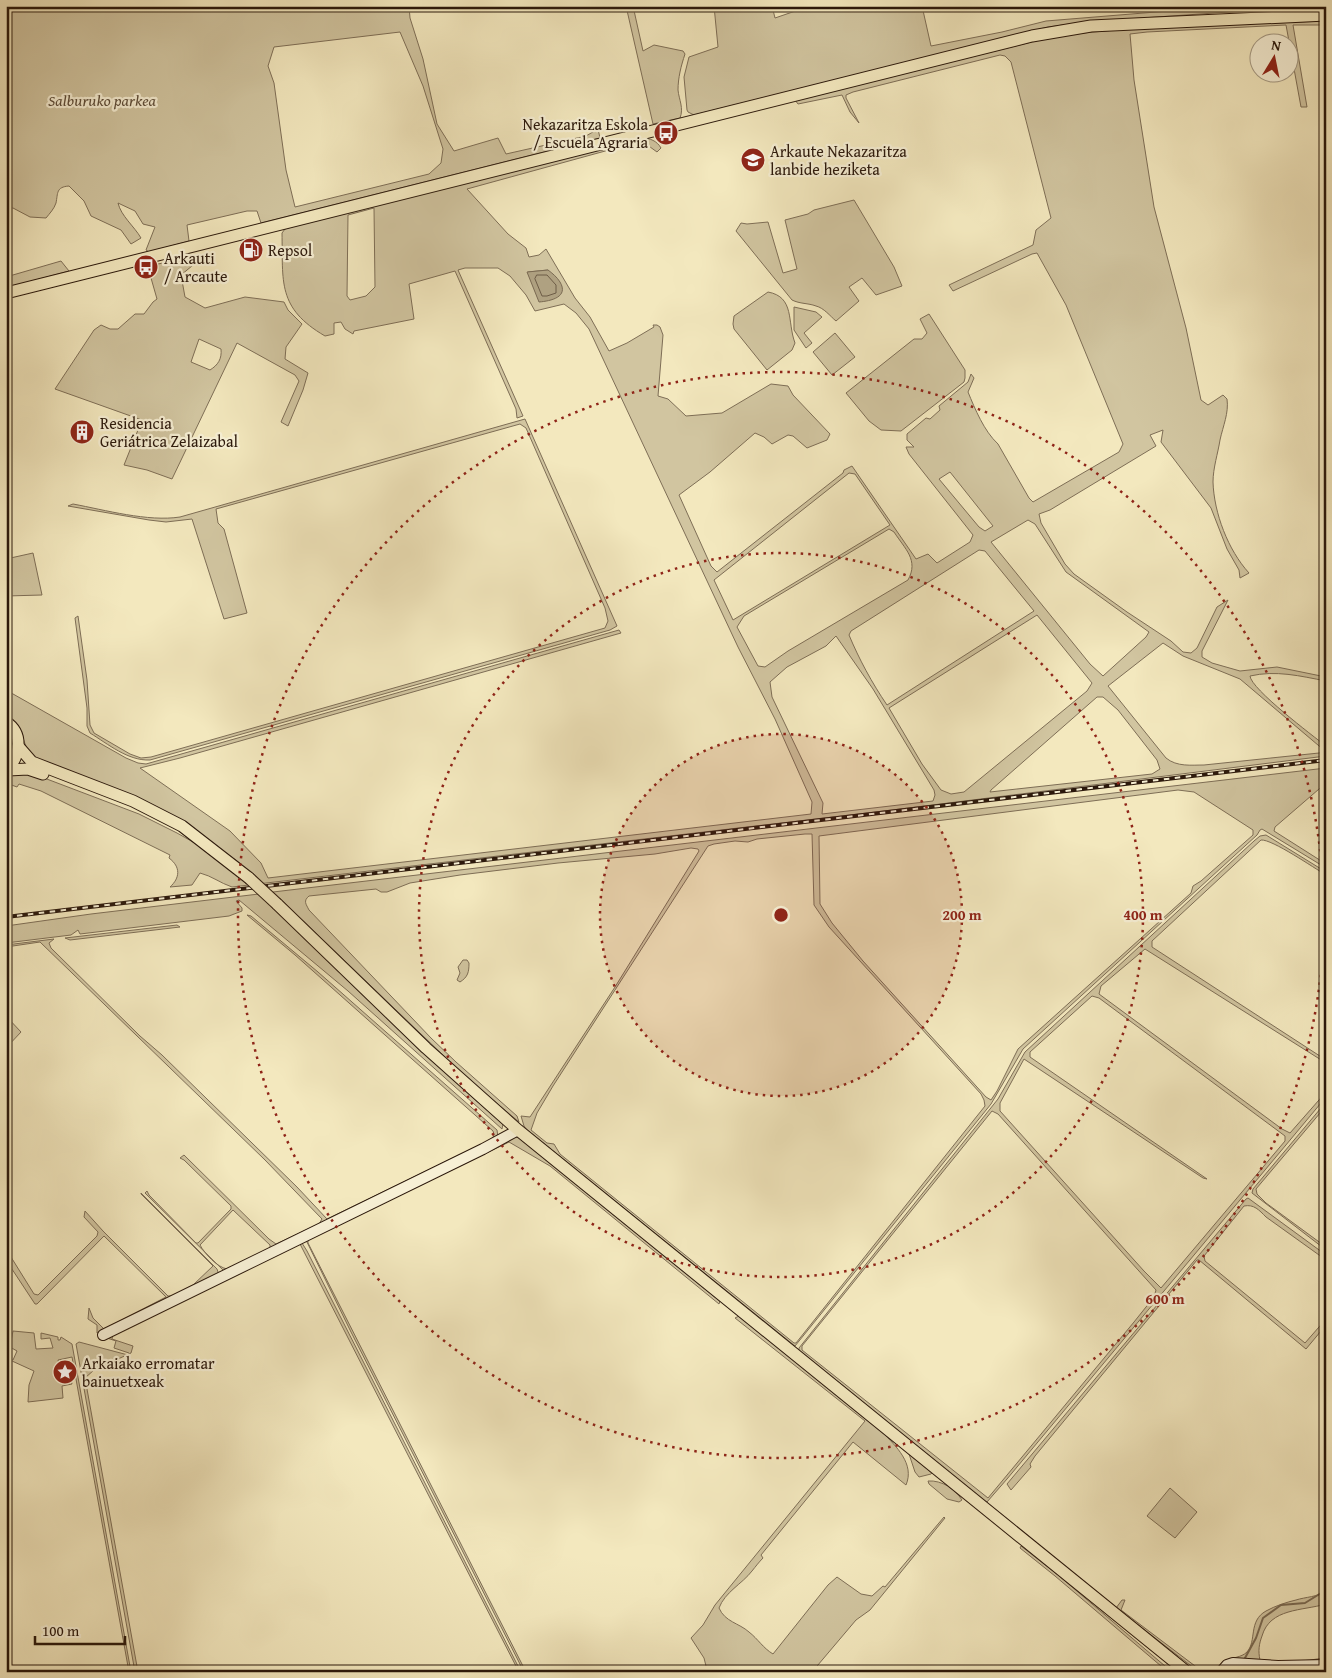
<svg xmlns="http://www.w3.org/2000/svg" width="1332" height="1678" font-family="'Gentium Book Plus',serif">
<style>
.green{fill:#d1c5a0;stroke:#7e6e56;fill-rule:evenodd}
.water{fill:#afa181;stroke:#7a6a52}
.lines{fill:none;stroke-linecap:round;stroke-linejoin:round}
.shore{stroke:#6d5c46;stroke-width:1}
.stream{stroke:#7a6a52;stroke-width:2}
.secondary-casing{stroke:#2b180b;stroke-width:12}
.primary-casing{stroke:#2b180b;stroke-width:13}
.secondary{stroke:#f7f0d5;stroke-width:10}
.primary{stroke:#f3e8be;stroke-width:11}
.rail-casing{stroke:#2b180b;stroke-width:4}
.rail{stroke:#f7f0d5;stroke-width:2;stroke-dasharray:5.5;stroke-linecap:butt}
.primary-bridge-casing{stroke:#2b180b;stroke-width:13;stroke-linecap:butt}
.primary-bridge{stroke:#f3e8be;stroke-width:11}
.ring{fill:none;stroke:#8f2418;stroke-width:2.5;stroke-dasharray:2.5 5}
.labels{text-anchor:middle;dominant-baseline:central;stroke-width:4.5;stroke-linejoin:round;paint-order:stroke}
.park-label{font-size:16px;font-style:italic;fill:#5d4c38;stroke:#f7f0d5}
.poi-label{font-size:16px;fill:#2b180b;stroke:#f7f0d5;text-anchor:start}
.centre{fill:#8f2418;stroke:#f7f0d5;stroke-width:2.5}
.ring-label{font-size:15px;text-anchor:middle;font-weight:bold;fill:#8f2418;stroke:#f7f0d5;stroke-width:4.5;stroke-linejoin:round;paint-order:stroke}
</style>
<rect width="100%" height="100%" fill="#f3e8be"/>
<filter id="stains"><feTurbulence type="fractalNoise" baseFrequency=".004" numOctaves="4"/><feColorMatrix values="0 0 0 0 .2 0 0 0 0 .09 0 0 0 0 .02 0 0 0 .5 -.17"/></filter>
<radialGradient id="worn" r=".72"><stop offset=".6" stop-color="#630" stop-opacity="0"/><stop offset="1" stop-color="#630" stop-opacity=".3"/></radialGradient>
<!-- green -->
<g class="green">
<path d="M6,6H409L410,18L423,59L437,124L454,151L498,138L506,154L586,136L598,129L600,138L261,223L257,211H247L187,225L189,241L149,252L146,250L155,227L143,224L135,211L118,203C121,216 134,226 141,238L131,244L121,230L91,216L84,201L69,186C56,187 58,193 56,203C54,209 50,213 46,218L30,217L13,208H6ZM400,32L423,86L443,149L441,163L429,174L295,207L286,170L274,83L268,66L274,47Z"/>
<path d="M626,6H633L643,51L654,45L683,51L685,54C681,66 678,78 678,90C679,100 684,108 680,118L653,124Z"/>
<path d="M714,6H772L775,18L810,6H922L931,46L1002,32L1046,21L1217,7L1316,6L1084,22L1048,27L694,115L688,112L687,110L684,77L689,57L718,47Z"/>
<path d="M1326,21V25H1293L1307,107H1301L1286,25L1147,32L1130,34L1134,80L1154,207L1186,328L1201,400L1208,405L1223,395L1227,399C1229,413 1223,426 1220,440C1218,453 1213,468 1213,482C1214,513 1228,550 1249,573L1240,578L1239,570L1227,549L1211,508L1161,442L1163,430L1150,435L1156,446L1050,510L1039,514L1041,523L1065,564L1074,574L1127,612L1171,641L1183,652L1191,653L1197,648L1217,607L1228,600L1202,651V657L1212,663L1240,671L1277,667L1326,677V681C1300,676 1276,670 1250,676C1251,689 1313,736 1326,746V756L884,811L232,887C220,883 212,876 200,873L192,885L170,887C180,878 181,867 169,858L170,855L41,791L19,784L17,787L6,783V779L13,775L31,773L139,814L177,833L257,878L237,861L194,830L36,758L27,749L18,725L6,715V690L126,758L138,763L146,764L619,630L621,633L180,758L140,768L230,831L261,863L268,878L811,814L812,802L775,719L738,647L589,329L576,313L564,304L535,311L526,295L510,276L498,268H465L458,270L523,416L517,418L516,409L455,271L409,284L414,319L354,331L353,334L345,329L341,322L334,323V334L325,336C277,308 283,282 282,233L285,229L301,224L642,138C650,138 657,141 661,148L657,152L646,144L638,142L467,189L508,234L526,248L529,257L539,255L546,249L575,298L590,317L609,351L627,343L654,327L653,325H657L660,327L663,335L658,396L668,399L686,416L722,413L771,384L788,386L793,395L830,434L827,440L807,448L793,436L788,435L772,444L764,437L755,433L710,472L679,495L711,566L717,572L843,473L844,470L852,466L916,559L928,554L937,563L970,542L973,535L909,454L906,447H914L907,440V434L926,418L930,419L940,410L939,406L968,382L971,374L974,378L968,392C975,409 984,431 998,444L1029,498L1033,502L1119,452L1123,444L1066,305L1037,253L1032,254L953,291L949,285L1033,245L1036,230L1051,218L1011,62L1005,56L1000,55L853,92L846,95V98L859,123L850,112L842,95L798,104L795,100L1052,37C1142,24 1235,25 1326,21ZM374,208L375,287L366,296L350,300L347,296L348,215ZM548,270L540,302L528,272ZM950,472L993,526L985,531L979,527L939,479ZM849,473L855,474L890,525L733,620L714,580ZM1028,520L1035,524L1066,572L1149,632L1146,637L1103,676L1090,664L991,542ZM889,529L894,532C905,549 919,560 908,580L788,651L765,667L758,666L737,627L744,616ZM979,550L985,551L1034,611L887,705C872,683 859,659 849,635L851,631ZM1037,615L1092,683L1087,691L964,792L951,794L941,790L922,764L889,708ZM836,636L873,689L934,790L935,795L933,801L822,814L823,803L772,697L770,682L787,667L826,646ZM1163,643L1183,656L1240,679L1325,751L1319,753L1204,765C1191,765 1177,767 1166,758L1108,686ZM1097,697H1103L1118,710L1157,760L1160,769L1152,774L990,792L991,790Z"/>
<path d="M854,200L894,267L902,286L876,295L862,278L849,287L859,301L836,321C830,316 824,308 816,306C808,303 800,304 792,300L736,231L741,223L747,224L768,222L783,273L797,269L785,220L808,214L814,210Z"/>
<path d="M198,256V261L181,275L185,297L205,308L245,297L284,302L288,310L302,324L286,347L285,359L308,373L303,390L288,426L281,422L299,381L295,375L237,343L172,479L147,470L124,465L142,420L55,389L94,330L101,325L110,329H118L135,314H144L153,302L157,299L151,278L153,265ZM199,339L221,349C222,359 218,365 210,370L191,362Z"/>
<path d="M61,261L69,271L6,288V277Z"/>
<path d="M768,292C795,297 787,322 795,343L792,350L767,370L734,329L733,324L734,316Z"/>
<path d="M794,307L816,312L822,317L804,333L812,343L806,348L794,330Z"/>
<path d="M929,314L965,370V378L964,382L901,431L881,430L869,421L846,393L914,339H922L927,333L920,319Z"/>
<path d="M835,333L855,357L832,375L813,352Z"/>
<path d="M525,419L617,626L610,630L150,760C128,761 108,744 90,733L87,726V708L75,618L78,616L87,680L90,725L94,733L130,754L141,758L151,757L605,628L608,621L605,608L526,428L520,424L216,509L218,523L224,529L247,613L224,619L192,519L166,522L149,520L68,506L73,504C105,510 148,522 180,517Z"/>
<path d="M33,553L42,595L6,596V559Z"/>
<path d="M6,730C14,740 13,752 6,762Z"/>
<path d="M1326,768V783L1275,827L1274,831L1326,864V868L1262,829L1260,830L1257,835L1023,1049L991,1104L795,1346L527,1130L524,1126L521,1116L530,1117L615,987L699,851L698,849L691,848L655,854L558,863L460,875L410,883L387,892H381L376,889L309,896C303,901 306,904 309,910L431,1038L456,1062L517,1116L519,1122L469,1080L273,892ZM1178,790L1194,792L1253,830V835L1201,881L1193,886L1191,893L1018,1049L997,1091L991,1100L986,1097L863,961L832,923L820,904L819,836ZM805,834H812L814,905L829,927L981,1094L984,1100L985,1106L796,1343H794L560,1154L554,1144L547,1143L531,1130L537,1113L553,1086L708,846L714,844L735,841L748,842L757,839Z"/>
<path d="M1266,835L1326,872V875C1314,868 1272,839 1261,840L1152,941V947L1326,1060V1063L1145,949L1101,986L1099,994L1282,1129L1290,1133L1326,1092V1097L1007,1479L987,1502L983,1501L799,1351V1348L998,1099L1025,1052L1254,841L1260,836ZM1092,996L1099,998L1285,1136V1141L1161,1288L1144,1271L1000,1111V1103L1024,1059L1203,1178L1207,1179L1030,1057V1052ZM992,1111L998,1114L1156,1290L1154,1297L1134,1322L988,1498L802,1350V1346Z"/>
<path d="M259,894C340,971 418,1051 503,1124L502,1129L348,991L239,900L236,901L242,908V911L229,916L80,934L78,930L71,935L6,943V926L91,914Z"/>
<path d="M247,915L251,916L318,972L497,1130L498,1137L225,1272L145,1193L147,1191L149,1195L196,1243H198L231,1209V1206L184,1160L180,1158L184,1155L269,1239L276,1244L319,1224L322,1219L265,1160L40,942L6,947V945L54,939L49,943L51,948L140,1036L162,1055L297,1187L327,1219L482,1144L493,1138L494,1134L493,1131L295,955ZM233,1210L270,1245V1248L227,1269C217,1267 205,1254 200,1245Z"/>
<path d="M177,925L180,927L70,940L65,938Z"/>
<path d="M463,960H467L469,963C469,972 468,977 460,982L457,980L460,973L458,967Z"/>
<path d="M6,1016L21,1032L6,1048Z"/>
<path d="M1326,1102V1106L1256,1189L1257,1194L1266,1203L1326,1247V1250L1252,1193L1253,1189Z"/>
<path d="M519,1137L720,1301L719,1304L550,1166L509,1142L308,1240V1243L526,1672H524L351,1332L306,1240L510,1138Z"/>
<path d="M141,1193L217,1269L219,1275L97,1333V1325L88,1319L89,1308L93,1318L104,1329L166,1297L104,1236L37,1304H35L6,1260V1249L34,1294L38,1295L97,1236L98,1232L84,1217L85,1211L103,1231L168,1296H172L193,1285L213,1266L141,1194Z"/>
<path d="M1248,1198L1326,1255V1260L1266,1217C1259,1210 1254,1204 1244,1206L1204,1256L1205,1261L1305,1343L1326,1319V1325L1306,1349L1199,1260H1197L1035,1456L1030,1464L1031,1467L1011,1490L1007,1484L1246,1199Z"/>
<path d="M302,1243L307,1251L521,1672H519L300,1244L113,1334L112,1339L133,1346L131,1353L94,1370L85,1378L138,1672H135L76,1344L79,1342L128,1355L129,1353L114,1348L116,1341L104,1337Z"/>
<path d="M739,1316L882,1432C896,1446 915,1464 906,1485L853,1442L761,1555L763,1558C759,1562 756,1566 752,1571C742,1584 725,1592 719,1608C725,1622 739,1623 749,1632C758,1639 763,1648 773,1654L828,1585L837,1577L861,1594L872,1596L883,1586L885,1587L944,1517L945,1518L870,1610L856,1620L812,1672H704L707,1670L704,1658L691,1638L703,1625L715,1605L865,1421L735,1318Z"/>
<path d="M13,1331L34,1333L36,1349L53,1348L50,1338L41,1339V1333L58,1337V1340H60L61,1337L72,1344L131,1672H129L72,1357L58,1360L59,1365L66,1363L67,1366H68L72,1384L62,1386L63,1398L28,1402L29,1385L34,1371L12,1361L10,1364L6,1363V1358L13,1360L17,1351L10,1347Z"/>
<path d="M909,1454L932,1473L931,1474L919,1477L915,1472Z"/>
<path d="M928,1481C942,1480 955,1489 962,1500L959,1502L947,1499L929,1484Z"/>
<path d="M1170,1488L1197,1512L1175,1538L1147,1516Z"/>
<path d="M1021,1546L1058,1575L1172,1672H1168L1055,1576L1020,1548Z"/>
<path d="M1326,1591V1604C1302,1611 1270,1608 1262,1636C1259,1644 1258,1651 1260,1660C1283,1661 1304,1663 1326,1657V1663L1283,1664L1237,1660L1225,1664L1217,1672H1214C1217,1668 1221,1663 1225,1661C1232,1657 1241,1658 1247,1652C1257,1641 1248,1621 1266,1611C1275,1606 1287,1602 1296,1600C1305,1597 1318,1597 1326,1591Z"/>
<path d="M1122,1600H1125L1121,1610L1203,1672H1199L1116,1608Z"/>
</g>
<!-- water -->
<path class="water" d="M548,270C552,273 557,277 560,282C569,297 551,301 539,302L527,272Z"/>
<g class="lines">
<!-- shore -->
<path class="shore" d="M537,275H547L556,285V293L547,296H542L535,279Z"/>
<!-- stream -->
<path class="stream" d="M1245,1658L1256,1638L1263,1618L1281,1605L1305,1603L1326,1590"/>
<defs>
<g id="secondary">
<path d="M103,1335L483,1149L518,1130"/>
<path d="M1221,1672L1227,1665L1233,1663L1278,1666L1326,1665"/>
</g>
<g id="primary">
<path d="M6,293L1032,36L1091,26L1326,15"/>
<path d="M6,722C24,734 20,757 6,771"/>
<path d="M18,746L32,762L133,801L182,826L249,878"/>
<path d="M8,770L28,769L43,774"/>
<path d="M277,904L426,1048L518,1130L1187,1672"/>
</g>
</defs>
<!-- secondary casing -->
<use href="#secondary" class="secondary-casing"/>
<!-- primary casing -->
<use href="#primary" class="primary-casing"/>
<!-- secondary -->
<use href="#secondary" class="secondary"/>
<!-- primary -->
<use href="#primary" class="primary"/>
<defs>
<path id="rail" d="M6,917L1326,760"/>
</defs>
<!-- rail casing -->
<use href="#rail" class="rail-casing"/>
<!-- rail -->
<use href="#rail" class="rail"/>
<defs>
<path id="primary-bridge" d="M249,878L277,904"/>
</defs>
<!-- primary-bridge casing -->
<use href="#primary-bridge" class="primary-bridge-casing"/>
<!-- primary-bridge -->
<use href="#primary-bridge" class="primary-bridge"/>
</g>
<!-- distance rings -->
<circle cx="781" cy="915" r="181" fill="#8f2418" fill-opacity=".12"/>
<g class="ring">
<circle cx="781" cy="915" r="181"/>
<circle cx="781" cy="915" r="362"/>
<circle cx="781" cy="915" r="543"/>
</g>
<!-- icons -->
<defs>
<symbol id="bus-disc" viewBox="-11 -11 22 22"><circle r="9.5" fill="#8f2418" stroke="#f7f0d5"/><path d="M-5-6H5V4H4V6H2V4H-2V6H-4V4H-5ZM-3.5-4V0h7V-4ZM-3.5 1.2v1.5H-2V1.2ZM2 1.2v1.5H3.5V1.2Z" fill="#fff"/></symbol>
<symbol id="university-disc" viewBox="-11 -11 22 22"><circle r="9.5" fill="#8f2418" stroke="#f7f0d5"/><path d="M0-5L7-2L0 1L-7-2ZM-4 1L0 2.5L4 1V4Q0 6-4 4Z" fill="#fff"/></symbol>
<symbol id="fuel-disc" viewBox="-11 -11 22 22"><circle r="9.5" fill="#8f2418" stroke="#f7f0d5"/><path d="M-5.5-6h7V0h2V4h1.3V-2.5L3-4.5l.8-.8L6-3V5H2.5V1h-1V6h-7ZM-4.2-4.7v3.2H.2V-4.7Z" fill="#fff"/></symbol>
<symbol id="building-disc" viewBox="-11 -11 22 22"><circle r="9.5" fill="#8f2418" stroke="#f7f0d5"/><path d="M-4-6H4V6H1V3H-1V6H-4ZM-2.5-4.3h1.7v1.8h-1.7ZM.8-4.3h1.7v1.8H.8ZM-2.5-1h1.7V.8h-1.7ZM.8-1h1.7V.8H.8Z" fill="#fff"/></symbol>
<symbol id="sight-disc" viewBox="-11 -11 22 22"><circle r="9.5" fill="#8f2418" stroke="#f7f0d5"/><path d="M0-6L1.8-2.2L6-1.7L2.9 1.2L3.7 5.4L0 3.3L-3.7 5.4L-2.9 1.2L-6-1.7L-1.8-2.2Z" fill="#fff"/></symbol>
</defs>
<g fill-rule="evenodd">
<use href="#bus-disc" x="652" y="119" width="28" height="28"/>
<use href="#university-disc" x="739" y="146" width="28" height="28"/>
<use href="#fuel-disc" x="237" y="236" width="28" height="28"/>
<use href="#bus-disc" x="132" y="253" width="28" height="28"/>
<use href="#building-disc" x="68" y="418" width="28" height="28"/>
<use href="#sight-disc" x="51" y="1358" width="28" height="28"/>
</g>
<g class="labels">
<!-- park labels -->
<g class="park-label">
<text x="102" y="100">Salburuko parkea</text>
</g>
<!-- poi labels -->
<g class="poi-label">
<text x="648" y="124" text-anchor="end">Nekazaritza Eskola<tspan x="648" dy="18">/ Escuela Agraria</tspan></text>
<text x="770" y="151">Arkaute Nekazaritza<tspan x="770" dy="18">lanbide heziketa</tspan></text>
<text x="268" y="250">Repsol</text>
<text x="164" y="258">Arkauti<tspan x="164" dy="18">/ Arcaute</tspan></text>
<text x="100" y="423">Residencia<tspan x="100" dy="18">Geriátrica Zelaizabal</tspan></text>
<text x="82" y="1363">Arkaiako erromatar<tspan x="82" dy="18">bainuetxeak</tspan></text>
</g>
</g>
<circle cx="781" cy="915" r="8" class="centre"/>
<g class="ring-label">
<text x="962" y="920">200 m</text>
<text x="1143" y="920">400 m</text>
<text x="1165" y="1304">600 m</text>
</g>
<!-- margin -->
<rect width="1332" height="1678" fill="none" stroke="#f3e8be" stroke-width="25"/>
<rect x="8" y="8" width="1317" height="1663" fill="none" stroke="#2b180b" stroke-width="2.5"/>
<rect x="12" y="12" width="1307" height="1653" fill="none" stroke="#2b180b"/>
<!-- north arrow -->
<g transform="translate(1274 58) rotate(10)"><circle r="24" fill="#f7f0d5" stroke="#a59a84"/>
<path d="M0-4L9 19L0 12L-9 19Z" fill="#8f2418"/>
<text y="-8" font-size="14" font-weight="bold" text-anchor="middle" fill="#2b180b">N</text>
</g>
<!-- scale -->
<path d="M35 1636v8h90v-8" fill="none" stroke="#2b180b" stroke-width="2.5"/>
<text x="42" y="1636" font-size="15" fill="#2b180b" stroke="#f7f0d5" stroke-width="4" paint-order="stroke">100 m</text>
<rect width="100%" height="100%" filter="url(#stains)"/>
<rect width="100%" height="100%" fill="url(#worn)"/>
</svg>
